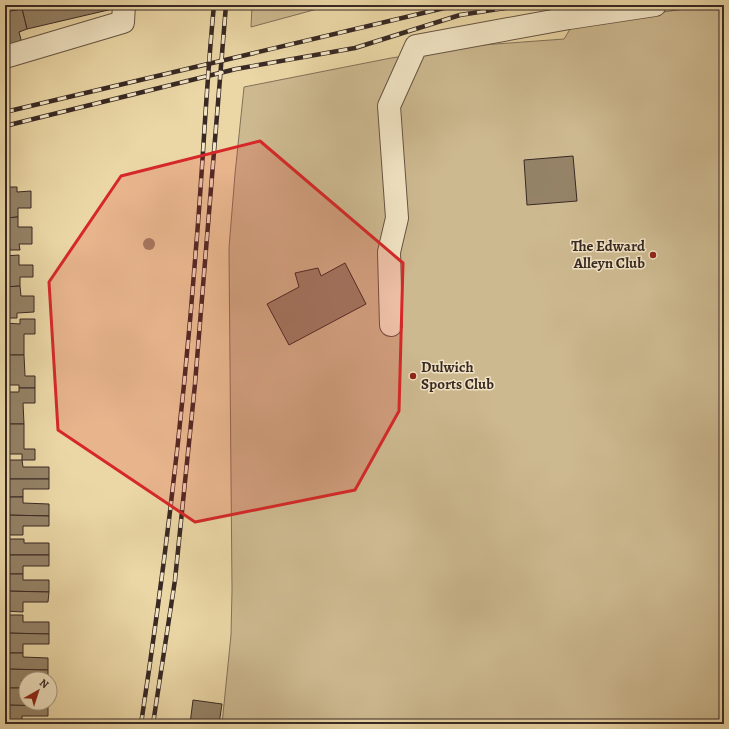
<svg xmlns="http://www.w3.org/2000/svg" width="729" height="729" font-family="Alegreya,serif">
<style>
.green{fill:#cdb990;stroke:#82715a}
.building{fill:#958368;stroke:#382924}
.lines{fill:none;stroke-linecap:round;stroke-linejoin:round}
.minor-casing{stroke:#655444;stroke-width:24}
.minor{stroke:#f2e5c5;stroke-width:22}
.rail-casing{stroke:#382924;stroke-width:4.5}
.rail{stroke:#f2e5c5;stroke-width:3;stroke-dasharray:9;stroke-linecap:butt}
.tree{fill:#99876b}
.marked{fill:#d62828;fill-opacity:0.2;stroke:#d62828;stroke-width:3;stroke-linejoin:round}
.poi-dot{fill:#8f2418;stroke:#f2e5c5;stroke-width:1.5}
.labels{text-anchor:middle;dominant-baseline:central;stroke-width:3;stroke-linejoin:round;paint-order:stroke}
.poi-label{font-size:15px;font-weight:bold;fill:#382924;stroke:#f2e5c5;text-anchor:end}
</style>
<rect width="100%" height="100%" fill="#ebd7a6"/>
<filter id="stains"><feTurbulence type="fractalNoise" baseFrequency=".005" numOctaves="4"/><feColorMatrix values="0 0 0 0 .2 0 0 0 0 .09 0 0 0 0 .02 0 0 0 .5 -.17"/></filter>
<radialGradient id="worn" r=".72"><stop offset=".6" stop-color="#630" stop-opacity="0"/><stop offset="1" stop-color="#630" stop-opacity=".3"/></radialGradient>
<!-- green -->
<g class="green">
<path d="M252,5H332L251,27Z"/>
<path d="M710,5H724V724H222L231,635L232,590L229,248L235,174L244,87L391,58L469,46L564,39L572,26Z"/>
</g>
<!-- building -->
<g class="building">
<path d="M38,5H120L121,7L27,29L22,9Z"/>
<path d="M22,9L27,29L19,32L23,47L5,51V12Z"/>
<path d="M573,156L577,201L527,205L524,160Z"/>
<path d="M5,187H17V192L31,191V208H18V217L5,218Z"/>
<path d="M18,217V227H32V244H19L20,250H5V218Z"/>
<path d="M19,255V265H33V277H20V286L5,287V256Z"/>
<path d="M345,263L366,304L289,345L267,304L299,287L295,273L318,268L321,276Z"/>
<path d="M20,286L21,296H34V312L17,313V318H5V287Z"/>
<path d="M20,319H35V334H24V355H5V323L20,324Z"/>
<path d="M5,355H24L25,376H35V388H19V385H5Z"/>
<path d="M19,388H35V403H23L24,424H5V392H19Z"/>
<path d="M5,424H24V449H35V460H22V454H5Z"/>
<path d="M5,460H22L23,467H49V479H5Z"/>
<path d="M5,479H49V489H23V497H5Z"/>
<path d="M5,497H23V503L49,504V516L5,515Z"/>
<path d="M5,515L49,516V526H23V535H5Z"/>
<path d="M5,539H24V543H49V555H5Z"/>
<path d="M5,555H49V566H23V574H5Z"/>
<path d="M5,574H23V580H49V592L5,591Z"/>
<path d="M5,591L49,592L48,602H23V612L5,611Z"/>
<path d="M5,615H23V622H49V634L5,633Z"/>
<path d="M5,633L49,634V644H23V653H5Z"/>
<path d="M5,653H23V657L48,658V670L5,669Z"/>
<path d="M5,669L48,670V679H26L22,680V688H5Z"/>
<path d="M5,688H22V694H26V703H48V706L5,705Z"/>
<path d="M193,700L222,704L219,724H190Z"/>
<path d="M5,705L48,706V716H22V724H5Z"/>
</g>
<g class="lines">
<defs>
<g id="minor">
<path d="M5,57L123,22L124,5"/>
<path d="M391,325L389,252L397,218L389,106L416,46L569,18L655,5"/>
</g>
</defs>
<!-- minor casing -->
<use href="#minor" class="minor-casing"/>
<!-- minor -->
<use href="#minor" class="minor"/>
<defs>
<g id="rail">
<path d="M5,112L457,5"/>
<path d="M5,126L236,69L355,48L460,15L525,5"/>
<path d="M141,724C165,566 184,407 196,248C203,167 206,86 214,5"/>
<path d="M153,724L175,580L195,384L226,5"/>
</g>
</defs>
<!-- rail casing -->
<use href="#rail" class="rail-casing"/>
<!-- rail -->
<use href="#rail" class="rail"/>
</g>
<!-- trees -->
<circle class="tree" cx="149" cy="244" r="6"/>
<!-- marked area -->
<path class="marked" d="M260,141L403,263L399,411L355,490L195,522L58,430L49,282L121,176Z"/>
<!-- markers -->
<g class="poi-dot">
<circle cx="653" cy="255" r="4"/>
<circle cx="413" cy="376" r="4"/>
</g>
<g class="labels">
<!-- poi labels -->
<g class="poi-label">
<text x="645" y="246">The Edward<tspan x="645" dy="17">Alleyn Club</tspan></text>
<text x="421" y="367" text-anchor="start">Dulwich<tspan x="421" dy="17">Sports Club</tspan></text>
</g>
</g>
<!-- margin -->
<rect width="729" height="729" fill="none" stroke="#ebd7a6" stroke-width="20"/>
<rect x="6" y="6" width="717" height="717" fill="none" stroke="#382924" stroke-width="2"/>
<rect x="10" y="10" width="709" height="709" fill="none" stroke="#382924"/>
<!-- north arrow -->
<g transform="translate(38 691) rotate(39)"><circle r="19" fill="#f2e5c5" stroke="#a89a85"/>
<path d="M0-3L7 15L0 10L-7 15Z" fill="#8f2418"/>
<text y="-6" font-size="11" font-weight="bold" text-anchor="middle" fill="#382924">N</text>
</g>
<rect width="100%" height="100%" filter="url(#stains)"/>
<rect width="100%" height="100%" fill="url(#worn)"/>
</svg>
